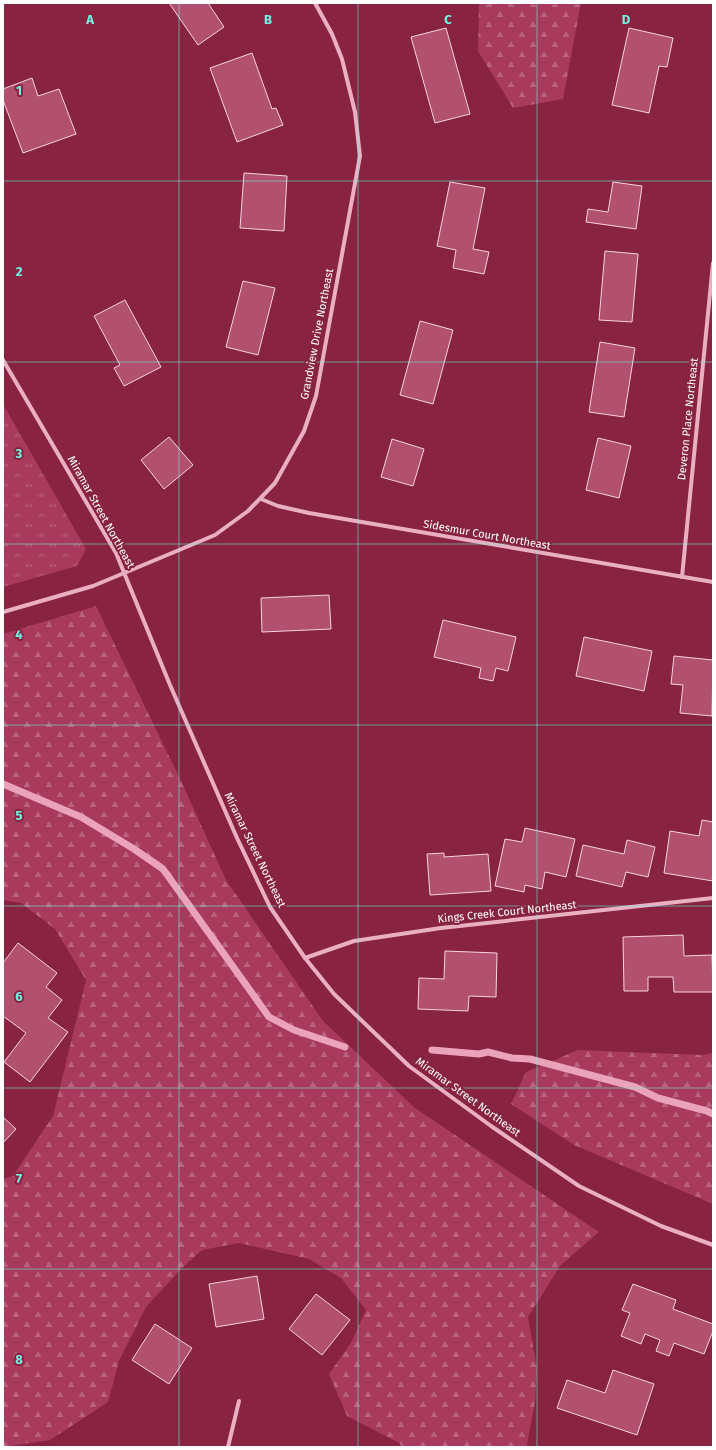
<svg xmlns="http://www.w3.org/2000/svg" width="716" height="1450" font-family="'Fira Sans',sans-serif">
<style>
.grass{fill:url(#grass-tufts)}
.forest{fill:url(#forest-firs)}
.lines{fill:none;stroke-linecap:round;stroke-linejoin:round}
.stream{stroke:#eba3bb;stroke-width:7}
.building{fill:#b2506f;stroke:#f7d3df}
.minor{stroke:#eaafc2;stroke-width:4}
.grid{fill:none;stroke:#72f5e0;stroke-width:1;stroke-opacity:0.55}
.labels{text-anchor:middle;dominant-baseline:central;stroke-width:4;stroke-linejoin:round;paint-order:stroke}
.street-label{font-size:11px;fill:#fff;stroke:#882342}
.grid-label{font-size:13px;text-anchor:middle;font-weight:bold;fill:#72f5e0;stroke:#882342;stroke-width:4;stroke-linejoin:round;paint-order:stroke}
</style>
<defs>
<pattern id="grass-tufts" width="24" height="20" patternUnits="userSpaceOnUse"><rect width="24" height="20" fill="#a73a5d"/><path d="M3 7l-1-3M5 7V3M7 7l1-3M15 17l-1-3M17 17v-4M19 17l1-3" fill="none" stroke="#b9617d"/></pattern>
<pattern id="forest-firs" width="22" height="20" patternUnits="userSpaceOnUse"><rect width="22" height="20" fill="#a73a5d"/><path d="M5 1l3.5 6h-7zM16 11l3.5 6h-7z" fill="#b9617d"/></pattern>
</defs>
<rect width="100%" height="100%" fill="#882342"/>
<!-- grass -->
<path class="grass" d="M3,404L86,549L77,566L3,587Z"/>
<!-- forest -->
<g class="forest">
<path d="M479,3H581L563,99L513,108L478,51Z"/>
<path d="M96,606L182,783L226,880L323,1021L415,1108L599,1232L560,1266L528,1317L537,1369L535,1402L527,1444L528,1447H402L399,1443L347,1416L329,1374L351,1343L366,1310L341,1278L309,1259L239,1243L202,1250L182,1268L146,1307L119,1361L108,1402L50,1440L3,1447V1179L13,1176L53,1116L86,980L55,929L21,903L3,900V634Z"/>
<path d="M578,1050L702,1055L713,1053V1204L574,1145L511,1104L526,1072Z"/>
</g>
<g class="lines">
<!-- stream -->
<g class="stream">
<path d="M3,784L81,817L134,849L163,869L269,1017L294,1030L345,1047"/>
<path d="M432,1050L479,1054L488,1052L512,1058L530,1059L635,1087L658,1098L707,1111L713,1114"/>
</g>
</g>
<!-- building -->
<g class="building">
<path d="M169,3H208L224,27L198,45Z"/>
<path d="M446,28L470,114L435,123L411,37Z"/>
<path d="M629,28L673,38L667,67L659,66L649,113L612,105Z"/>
<path d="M252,53L272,109L276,108L283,125L237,142L210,68Z"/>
<path d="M32,78L38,96L59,89L76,134L23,153L3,100V89Z"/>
<path d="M244,173L287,176L284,231L240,228Z"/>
<path d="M450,182L485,188L473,249L489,252L484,274L453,268L456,250L437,246Z"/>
<path d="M613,182L642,186L636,229L586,222L588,209L608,212Z"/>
<path d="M605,251L638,254L632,322L599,320Z"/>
<path d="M243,281L275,288L258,355L226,347Z"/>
<path d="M125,300L161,367L124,386L114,368L120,365L94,316Z"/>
<path d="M420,321L453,330L433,404L400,395Z"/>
<path d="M600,342L635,348L624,417L589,412Z"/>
<path d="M169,437L193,465L164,489L141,460Z"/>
<path d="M598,438L631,446L619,498L586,490Z"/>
<path d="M392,439L424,449L413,486L381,477Z"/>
<path d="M329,595L331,629L262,632L261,598Z"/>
<path d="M443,620L516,637L508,671L496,668L493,681L479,678L481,668L434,657Z"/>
<path d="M584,637L652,651L644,691L576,676Z"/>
<path d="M674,656L713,660L712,716L680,713L683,685L671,684Z"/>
<path d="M702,820L713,822V881L664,873L670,831L699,836Z"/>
<path d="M525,828L575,839L566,877L545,872L542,889L525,885L524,892L495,886L505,839L522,842Z"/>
<path d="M627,840L655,847L648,877L626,872L622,887L576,876L583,845L624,854Z"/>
<path d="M444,853V857L488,854L491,891L430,895L427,854Z"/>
<path d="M683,935L684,956L712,955L713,992H674L673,977H648V991H624L623,937Z"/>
<path d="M18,943L57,973L46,987L62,1000L48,1018L68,1032L30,1082L4,1062L26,1033L3,1016V963Z"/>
<path d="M445,951L497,953L496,997L469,996L468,1011L418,1009L419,978L444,979Z"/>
<path d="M3,1117L16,1129L3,1143Z"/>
<path d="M257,1276L264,1319L216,1327L209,1284Z"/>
<path d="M633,1284L676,1300L673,1309L713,1324V1331L704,1354L674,1343L669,1356L656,1351L660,1340L645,1334L641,1344L621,1336L630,1313L622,1310Z"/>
<path d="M316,1294L350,1320L322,1355L289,1329Z"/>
<path d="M155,1324L192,1348L169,1384L132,1360Z"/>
<path d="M613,1370L654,1384L637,1435L557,1408L567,1380L605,1393Z"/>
</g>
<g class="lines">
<!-- minor -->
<g class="minor">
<path d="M3,360L116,553L170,685L237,838L270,907L305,958L334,994L409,1066L491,1126L579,1186L661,1226L713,1245"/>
<path d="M261,499L278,506L309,513L713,582"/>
<path d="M682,577L713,263"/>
<path d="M3,612L93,586L215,535L248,511L275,483L304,431L316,396L360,156L355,112L342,59L332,34L315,3"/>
<path d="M305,958L354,941L441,928L713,898"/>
<path d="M228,1447L239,1401"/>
</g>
</g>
<!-- grid -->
<path class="grid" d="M179,3V1447M358,3V1447M537,3V1447M3,181H713M3,362H713M3,544H713M3,725H713M3,906H713M3,1088H713M3,1269H713"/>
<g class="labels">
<!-- street labels -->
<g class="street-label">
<text transform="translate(317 334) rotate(-79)">Grandview Drive Northeast</text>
<text transform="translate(688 419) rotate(-84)">Deveron Place Northeast</text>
<text transform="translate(101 512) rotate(61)">Miramar Street Northeast</text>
<text transform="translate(487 535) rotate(10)">Sidesmur Court Northeast</text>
<text transform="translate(255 850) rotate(64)">Miramar Street Northeast</text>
<text transform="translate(507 912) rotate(-6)">Kings Creek Court Northeast</text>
<text transform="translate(468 1097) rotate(36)">Miramar Street Northeast</text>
</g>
</g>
<g class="grid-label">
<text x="90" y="24">A</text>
<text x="268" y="24">B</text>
<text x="448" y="24">C</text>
<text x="626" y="24">D</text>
<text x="19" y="95">1</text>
<text x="19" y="276">2</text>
<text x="19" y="458">3</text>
<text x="19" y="639">4</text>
<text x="19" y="820">5</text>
<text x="19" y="1001">6</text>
<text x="19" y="1183">7</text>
<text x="19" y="1364">8</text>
</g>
<!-- border -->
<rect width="716" height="1450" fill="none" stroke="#ffffff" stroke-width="8"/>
</svg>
